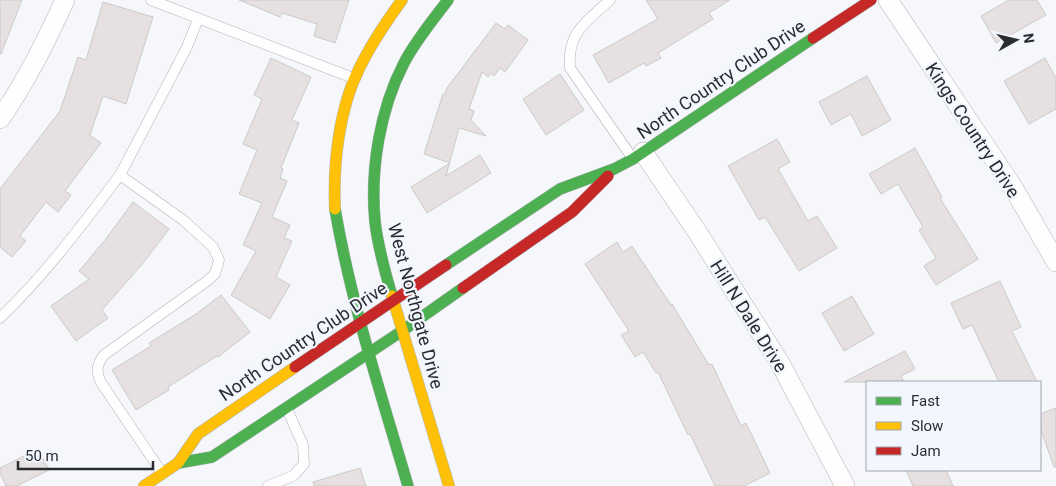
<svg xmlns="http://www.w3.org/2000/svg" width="1056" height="486" font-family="Roboto,sans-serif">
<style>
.building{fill:#e6e0e0;stroke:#cbcacb}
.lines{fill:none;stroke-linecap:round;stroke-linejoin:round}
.lane-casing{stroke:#b1b3b7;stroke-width:11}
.street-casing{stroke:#b1b3b7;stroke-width:20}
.fast-casing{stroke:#b1b3b7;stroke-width:12}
.slow-casing{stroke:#b1b3b7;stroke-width:12}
.jam-casing{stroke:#b1b3b7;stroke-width:12}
.lane{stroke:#fefefe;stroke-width:10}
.street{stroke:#fefefe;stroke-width:19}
.fast{stroke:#4caf50;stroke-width:11}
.slow{stroke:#ffc107;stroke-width:11}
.jam{stroke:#c62828;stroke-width:11}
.labels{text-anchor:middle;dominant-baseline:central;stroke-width:4.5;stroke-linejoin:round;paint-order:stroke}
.street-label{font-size:18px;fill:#2a2c30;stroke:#f2f6fe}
</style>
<rect width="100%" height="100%" fill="#f5f7fb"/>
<!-- building -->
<g class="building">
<path d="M0,0H22L1,54H0Z"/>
<path d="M239,0H349L335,43L314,36L317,24L282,13L280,17Z"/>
<path d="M646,0H730L709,13L713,19L658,53L661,58L646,66L644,63L609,83L593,55L658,19Z"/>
<path d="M1009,0H1037L1046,15L996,43L981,16Z"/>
<path d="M103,2L153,17L126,104L103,96L90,135L101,143L65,191L71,195L58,212L46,202L20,236L26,241L12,257L0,247V189L60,111L78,57L86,60Z"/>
<path d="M496,23L505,29L508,25L528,40L505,72L500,68L494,76L491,73L488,77L482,72L469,109L474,111L471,120L486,136L459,128L446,176L480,155L491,173L427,213L411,187L450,163L424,154L443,94H445L447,88Z"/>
<path d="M271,58L311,77L292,120L299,123L281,168L283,169L280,178L287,181L272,217L290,225L284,238L292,241L276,277L290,285L270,319L231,295L256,251L243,245L262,203L239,194L257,150L243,144L262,99L254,95Z"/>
<path d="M1045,58L1056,78V109L1029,124L1004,81Z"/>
<path d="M560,74L584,110L546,135L523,99Z"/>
<path d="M867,76L891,120L862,136L851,114L831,125L819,102Z"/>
<path d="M777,139L790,162L778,169L808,221L817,216L837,248L799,271L765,217L759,220L728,166Z"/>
<path d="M915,148L942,197L940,198L978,259L936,285L924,266L936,258L919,230L923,227L898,184L881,194L869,174Z"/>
<path d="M133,202L169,229L144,262L102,310L108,318L76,341L51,306L89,279L79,271L105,240Z"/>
<path d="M617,242L623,252L632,246L671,305L672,304L709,365L712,364L741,426L746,423L770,473L744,486H715L690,434L688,435L658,372L656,373L643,352L635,357L621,335L629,331L585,264Z"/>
<path d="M1000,281L1021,327L1012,331L1037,382H999L972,325L963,329L951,303Z"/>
<path d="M221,295L250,332L218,357L217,356L168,387L169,390L136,410L112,370L151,346L149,343L196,314Z"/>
<path d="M852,296L874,334L844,351L822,313Z"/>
<path d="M905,351L915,369L901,376L904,382H844Z"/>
<path d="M1056,408V467H1054L1040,427V414Z"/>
<path d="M38,449L49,470L17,486H6L0,473V468Z"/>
<path d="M360,468L366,486H314L313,482Z"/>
<path d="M906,470H946L953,486H913Z"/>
</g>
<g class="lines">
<defs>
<g id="lane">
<path d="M151,0L353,78"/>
<path d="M610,0C586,22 567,32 570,68L633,159"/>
<path d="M0,318C45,275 82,225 120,175"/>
<path d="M162,473L100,381C96,370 97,364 104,355L207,281L215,274L219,260L213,247L183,220L120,175L187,47L198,19"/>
<path d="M268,486L293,476L304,464L303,445L287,409"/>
</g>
<g id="street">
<path d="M888,0L1014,189L1056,262"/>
<path d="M0,119C26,82 46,41 65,0"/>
<path d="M643,152L696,230L780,363L845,486"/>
</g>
<g id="fast">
<path d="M335,209C351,303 381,394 408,486"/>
<path d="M446,265L560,189L614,169L633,159L813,38"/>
<path d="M392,296C385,272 378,247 375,222C370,169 380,109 404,63C416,40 433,20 448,0"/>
<path d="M178,463L212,457L402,331L463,288"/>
</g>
<g id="slow">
<path d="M335,209C333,164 339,109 359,69C371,44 386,22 402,0"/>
<path d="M392,296L449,486"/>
<path d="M144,486L178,463L198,434L295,367"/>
</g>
<g id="jam">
<path d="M813,38L871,0"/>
<path d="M463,288L572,212L608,176"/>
<path d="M295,367L446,265"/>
</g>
</defs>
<!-- lane casing -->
<use href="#lane" class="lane-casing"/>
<!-- street casing -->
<use href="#street" class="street-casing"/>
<!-- fast casing -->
<use href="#fast" class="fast-casing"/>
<!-- slow casing -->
<use href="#slow" class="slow-casing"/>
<!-- jam casing -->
<use href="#jam" class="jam-casing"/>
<!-- lane -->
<use href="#lane" class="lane"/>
<!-- street -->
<use href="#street" class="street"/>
<!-- fast -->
<use href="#fast" class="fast"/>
<!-- slow -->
<use href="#slow" class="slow"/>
<!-- jam -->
<use href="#jam" class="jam"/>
</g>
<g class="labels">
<!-- street labels -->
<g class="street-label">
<text transform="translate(721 79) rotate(-34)">North Country Club Drive</text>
<text transform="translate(973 130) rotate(57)">Kings Country Drive</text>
<text transform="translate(416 306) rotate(75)">West Northgate Drive</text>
<text transform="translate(749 316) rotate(58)">Hill N Dale Drive</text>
<text transform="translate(303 341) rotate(-34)">North Country Club Drive</text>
</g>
</g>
<!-- legend -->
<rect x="866" y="381" width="175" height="90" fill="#f2f6fe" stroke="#a2a5ac"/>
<rect x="876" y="397" width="25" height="8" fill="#4caf50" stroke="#a2a5ac"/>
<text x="911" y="406" font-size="15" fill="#2a2c30">Fast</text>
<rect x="876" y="422" width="25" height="8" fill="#ffc107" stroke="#a2a5ac"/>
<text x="911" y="431" font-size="15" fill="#2a2c30">Slow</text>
<rect x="876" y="447" width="25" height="8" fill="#c62828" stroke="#a2a5ac"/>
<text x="911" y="456" font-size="15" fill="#2a2c30">Jam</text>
<!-- north arrow -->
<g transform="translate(1016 40) rotate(82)" stroke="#f2f6fe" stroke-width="4" paint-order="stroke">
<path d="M0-4L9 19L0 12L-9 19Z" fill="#2a2c30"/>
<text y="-8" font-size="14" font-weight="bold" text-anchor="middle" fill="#2a2c30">N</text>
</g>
<!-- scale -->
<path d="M18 461v8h135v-8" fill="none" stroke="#2a2c30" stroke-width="2.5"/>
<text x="25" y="461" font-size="15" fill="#2a2c30" stroke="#f2f6fe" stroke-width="4" paint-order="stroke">50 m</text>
</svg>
